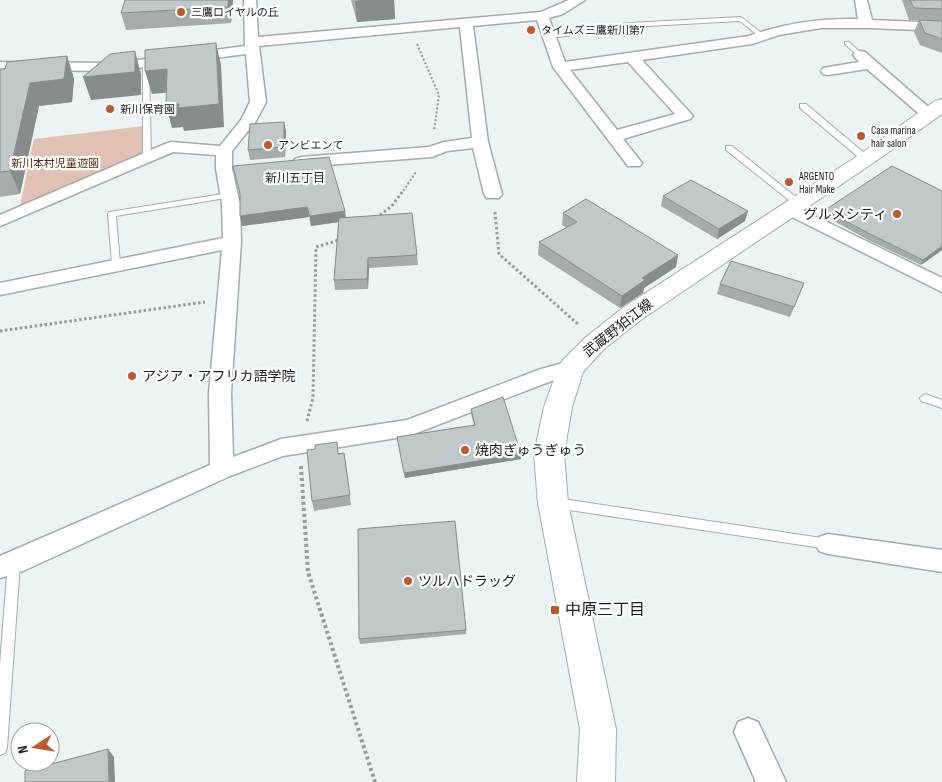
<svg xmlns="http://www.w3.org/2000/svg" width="942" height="782" font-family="'Sofia Sans Condensed','Noto Sans JP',sans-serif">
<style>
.green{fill:#e1c1b4}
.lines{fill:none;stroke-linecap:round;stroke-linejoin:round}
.service-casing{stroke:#a5acae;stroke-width:2}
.minor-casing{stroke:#a5acae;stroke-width:3}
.secondary-casing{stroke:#a5acae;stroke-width:2}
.path-far2{stroke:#969c9d;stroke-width:2;stroke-dasharray:2 2;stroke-linecap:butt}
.path-far1{stroke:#969c9d;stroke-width:3;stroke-dasharray:2.5 2.5;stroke-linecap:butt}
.path{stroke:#969c9d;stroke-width:4;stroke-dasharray:3 3;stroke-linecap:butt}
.service{fill:#fff;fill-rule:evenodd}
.minor{fill:#fff;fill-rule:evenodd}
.secondary{fill:#fff;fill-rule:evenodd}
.wall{fill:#a6acae}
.shaded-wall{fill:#878c8d}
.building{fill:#c1c8ca;stroke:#878c8d}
.poi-dot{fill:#bf5a2a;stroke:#fdffff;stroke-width:2}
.labels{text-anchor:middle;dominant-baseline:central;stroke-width:4.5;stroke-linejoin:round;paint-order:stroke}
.far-poi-label{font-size:11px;fill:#1c1e1f;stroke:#fdffff;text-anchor:start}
.far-park-label{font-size:11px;fill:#602a10;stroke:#fdffff}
.far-neighbourhood-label{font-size:12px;fill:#282e2f;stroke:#fdffff}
.poi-label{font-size:14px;fill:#1c1e1f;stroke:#fdffff;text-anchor:start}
.street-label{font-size:14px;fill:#1c1e1f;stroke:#fdffff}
.near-poi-label{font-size:16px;fill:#1c1e1f;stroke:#fdffff;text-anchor:start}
</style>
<rect width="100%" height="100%" fill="#ebf3f4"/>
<!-- green -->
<path class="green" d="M144,126L142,153L20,206L34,139Z"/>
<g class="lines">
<defs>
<g id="service">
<path d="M741,17L764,35V37H760L740,21L629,27L551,38L548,36L551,34L629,23Z"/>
<path d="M845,42H849L862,54V56H858L845,44Z"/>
<path d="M146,61L149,63L151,158L147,160L143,158V63Z"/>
<path d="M800,104H806L869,157V161H863L800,108Z"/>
<path d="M726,146H732L801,201V205H795L726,150Z"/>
<path d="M229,193H232V197L116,216L120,264L116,267L112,264L108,214L109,212Z"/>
<path d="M925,394L942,400V408L921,401L920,398Z"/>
<path d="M556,498L828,539L832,541L834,544L832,547L828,549L556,508L552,506L550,503L552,500Z"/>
<path d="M14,558L18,559L20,563L7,748L5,753L0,755V664L8,563L10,559Z"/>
</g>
<g id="minor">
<path d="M244,0H256L258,37L541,12L569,0H585L563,14L549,18L565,62L749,36C785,23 820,18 858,19L855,0H867L872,20L942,23V31L870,28H821L779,35L752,44L642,60L693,116L690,119L623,139L642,163L640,166H628L553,67L537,20L473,26L488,142L502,194L499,198H487L484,194L473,148L447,151L432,157L301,167L295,165L293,162L295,159L301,157L429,147L444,142L472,138L460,27L259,46L266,102L256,121L232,151V169L240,204L241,242L231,393L233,457L281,439L407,420L541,369L571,361L578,363L581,368L578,373L554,380L409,436L283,456L230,476L23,571L0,578V556L210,465L209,393L222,250L0,295V283L223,238L222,204L216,169V155L173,152L0,226V215L165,144L171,142L220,146L241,120L250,102L246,54L115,71L0,70V62L115,63L245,46ZM628,62L675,114L617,130L570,70Z"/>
<path d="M860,51L865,52L934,112L937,115L934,118H924L867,69L828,75L823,74L821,71L823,68L859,62L853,55L855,52Z"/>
<path d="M790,204L942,278V292L784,213L781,209L784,205Z"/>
<path d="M828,534L942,550V572L828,554L819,551L816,544L819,537Z"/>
<path d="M748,718L758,722L786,782H756L734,732L738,722Z"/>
</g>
<path id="secondary" d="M942,99V114L873,163L642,319L604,349L583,372L572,407L564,454L568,503L616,729L615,782H577L580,729L538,503L534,454L544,407L558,368L562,361L586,337L624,307L859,155L935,101Z"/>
</defs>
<!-- service casing -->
<use href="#service" class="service-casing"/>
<!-- minor casing -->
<use href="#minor" class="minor-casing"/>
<!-- secondary casing -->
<use href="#secondary" class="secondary-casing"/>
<!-- path-far2 -->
<g class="path-far2">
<path d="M417,44L439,95L434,131"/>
<path d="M401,194L416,172"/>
</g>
<!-- path-far1 -->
<g class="path-far1">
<path d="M495,212L499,254L579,325"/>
<path d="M376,218L392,206L402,192"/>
<path d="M0,331L205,302"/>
<path d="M307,421L313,398L316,247L339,240"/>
</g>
<!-- path -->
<path class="path" d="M301,466L308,572L375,782"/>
<!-- service -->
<use href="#service" class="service"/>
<!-- minor -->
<use href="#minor" class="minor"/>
<!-- secondary -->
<use href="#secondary" class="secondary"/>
</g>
<!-- wall -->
<g class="wall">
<path d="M233,0L231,23L126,30L121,13Z"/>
<path d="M351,0H394L395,19L357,22Z"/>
<path d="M902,0H942V53L920,45L914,32L919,20H909Z"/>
<path d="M67,56L74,79L72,102L39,106L20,194L0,197V69Z"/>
<path d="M286,131L285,157L250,160L248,150Z"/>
<path d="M240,194L345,211L346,218L417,255L418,265L369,268L368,289L335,290L334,280L339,222L311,226L309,217L242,226L240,216Z"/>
<path d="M663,196L745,221L717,239L661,206Z"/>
<path d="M825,210L942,250L921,265L870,241L823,215Z"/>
<path d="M563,213L676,267L644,288L643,293L620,308L538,255L539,242L566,228L562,225Z"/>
<path d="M804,283L790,317L717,294L720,284Z"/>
<path d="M471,409L521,459L405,478L397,437L474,425L471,414Z"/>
<path d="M339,453H344L351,505L314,511L312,501Z"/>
<path d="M466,630V634L360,644L359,639Z"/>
</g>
<!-- shaded-wall -->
<g class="shaded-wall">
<path d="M228,0H233L231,23L228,7Z"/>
<path d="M362,0H394L395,19L357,22L355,1Z"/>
<path d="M216,43L221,65L224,127L184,131L183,127L172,128L166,105Z"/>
<path d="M135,51L141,74V95L91,100L83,77Z"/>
<path d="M67,56L74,79L72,102L39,106L20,194L10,171L30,83Z"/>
<path d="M167,69L172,92L152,94L145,71Z"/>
<path d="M284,122L286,131L285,157L284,147Z"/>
<path d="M307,207L309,217L242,226L240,216Z"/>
<path d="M345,211L346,221L311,226L310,216Z"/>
<path d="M748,211L745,221L717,239L719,229Z"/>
<path d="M942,246V250L921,265L923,260Z"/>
<path d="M678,255L676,267L644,288L643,293L620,308L622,296L642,278Z"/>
<path d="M368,258L369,268L368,289L367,279Z"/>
<path d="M521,454V459L405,478L404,473Z"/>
<path d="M108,749L114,757L115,782H109Z"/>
</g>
<!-- building -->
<g class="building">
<path d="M125,0H228V7L121,13Z"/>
<path d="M910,0H942V9L914,8Z"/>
<path d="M919,20L942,21V39L925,33Z"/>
<path d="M216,43L219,104L178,108L179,104L166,105L167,69L145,71V50Z"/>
<path d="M135,51V72L83,77L110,54Z"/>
<path d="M67,56L64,79L30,83L10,171L0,172V69H5L7,62Z"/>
<path d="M284,122V147L248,150L250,124Z"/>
<path d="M329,157L345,211L310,216L307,207L240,216V194L233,166Z"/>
<path d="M892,166L942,191V246L923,260L872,235L825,210Z"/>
<path d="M691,180L748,211L719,229L663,196Z"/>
<path d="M586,199L678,255L642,278L645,280L622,296L539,242L577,222L563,213Z"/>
<path d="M412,213L417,255L368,258L367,279L334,280L339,218Z"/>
<path d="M731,261L804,283L794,307L720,284Z"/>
<path d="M503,397L521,454L404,473L397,437L475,425L471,409Z"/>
<path d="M337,442L338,454L344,453L350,495L312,501L307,450L315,449V445Z"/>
<path d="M455,521L466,630L359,639L358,529Z"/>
<path d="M108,749L109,782H25V771Z"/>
</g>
<!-- markers -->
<g class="poi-dot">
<circle cx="181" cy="12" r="5"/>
<circle cx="531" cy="30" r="5"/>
<circle cx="110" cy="109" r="5"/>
<circle cx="861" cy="136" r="5"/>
<circle cx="268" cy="145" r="5"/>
<circle cx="789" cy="182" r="5"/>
<circle cx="897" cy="214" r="5"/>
<circle cx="132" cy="376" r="5"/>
<circle cx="465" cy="450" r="5"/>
<circle cx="408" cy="581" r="5"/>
<rect x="550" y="605" width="10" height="10" rx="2.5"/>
</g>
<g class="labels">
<!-- far-poi labels -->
<g class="far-poi-label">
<text x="191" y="12">三鷹ロイヤルの丘</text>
<text x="541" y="30">タイムズ三鷹新川第7</text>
<text x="120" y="109">新川保育園</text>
<text x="871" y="130">Casa marina<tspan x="871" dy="13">hair salon</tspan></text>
<text x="278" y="145">アンビエンて</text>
<text x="799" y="176">ARGENTO<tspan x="799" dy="13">Hair Make</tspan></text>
</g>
<!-- far-park labels -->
<g class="far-park-label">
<text x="55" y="163">新川本村児童遊園</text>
</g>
<!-- far-neighbourhood labels -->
<g class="far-neighbourhood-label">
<text x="295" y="178">新川五丁目</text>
</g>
<!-- poi labels -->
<g class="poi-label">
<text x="887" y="214" text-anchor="end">グルメシティ</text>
<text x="142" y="376">アジア・アフリカ語学院</text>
<text x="475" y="450">焼肉ぎゅうぎゅう</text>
<text x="418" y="581">ツルハドラッグ</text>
</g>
<!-- street labels -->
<g class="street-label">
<text transform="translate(618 328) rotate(-38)">武蔵野狛江線</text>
</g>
<!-- near-poi labels -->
<g class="near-poi-label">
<text x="565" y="610">中原三丁目</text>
</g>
</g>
<!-- north arrow -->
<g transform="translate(35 747) rotate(258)"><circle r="24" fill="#fdffff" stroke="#a3a5a5"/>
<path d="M0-4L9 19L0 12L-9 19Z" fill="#bf5a2a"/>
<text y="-8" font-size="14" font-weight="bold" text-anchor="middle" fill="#1c1e1f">N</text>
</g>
</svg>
